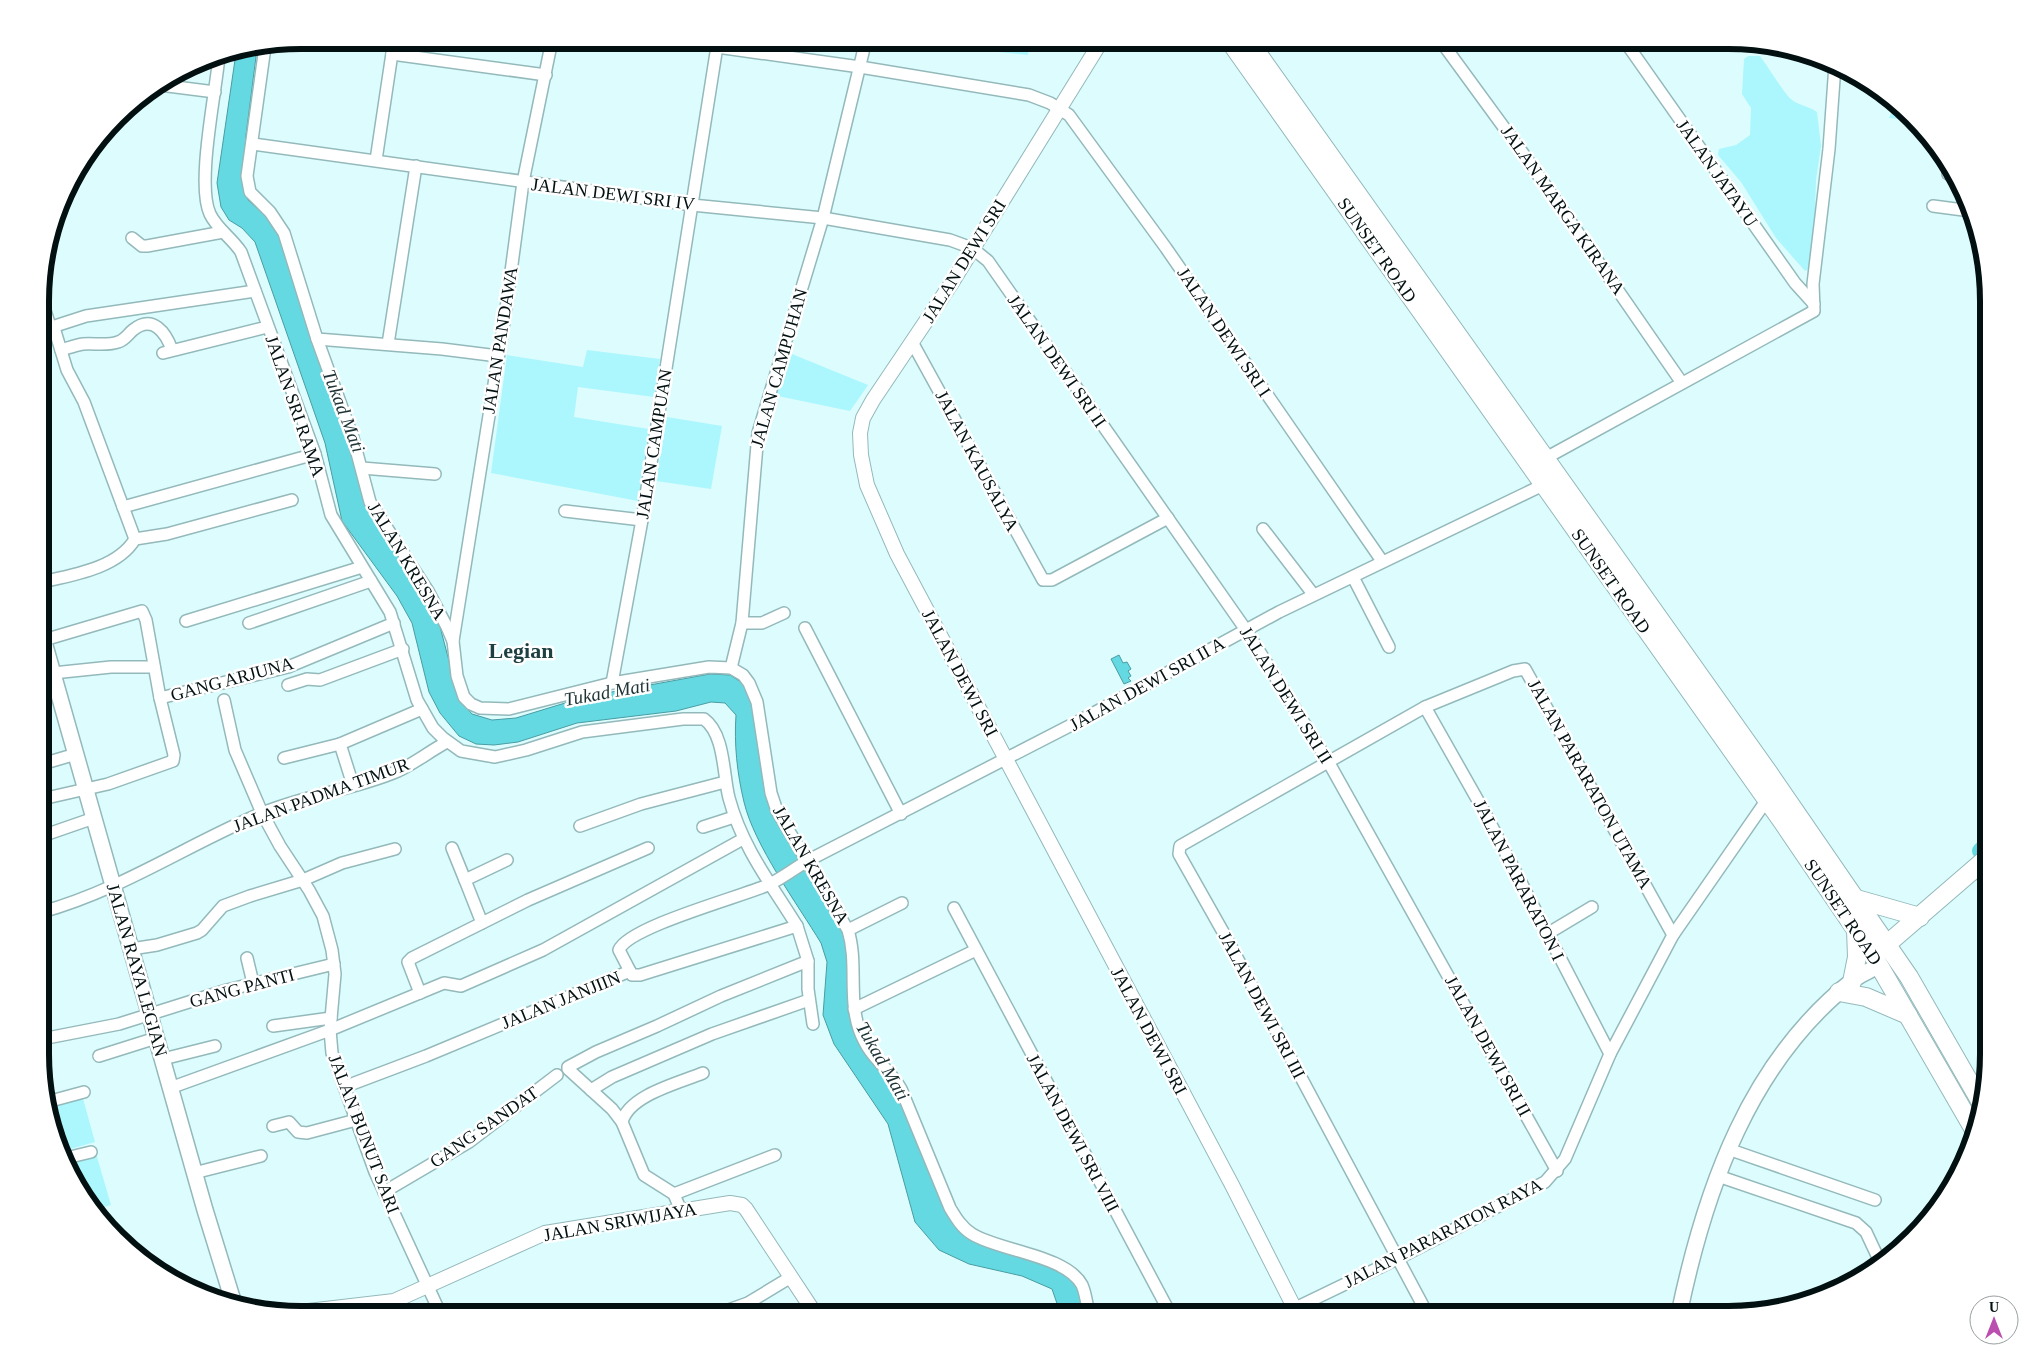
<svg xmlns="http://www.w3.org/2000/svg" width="2029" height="1355" font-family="'Times New Roman',serif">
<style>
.green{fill:#abf7fd}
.water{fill:#65d9e2;stroke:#489da3}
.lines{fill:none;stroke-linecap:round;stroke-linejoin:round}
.river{stroke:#65d9e2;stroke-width:16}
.minor-casing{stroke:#94b9bb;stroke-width:14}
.tertiary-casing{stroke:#94b9bb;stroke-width:16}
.secondary-casing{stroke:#94b9bb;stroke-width:18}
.trunk-casing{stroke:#94b9bb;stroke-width:20}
.minor{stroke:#fff;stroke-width:11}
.tertiary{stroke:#fff;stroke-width:14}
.secondary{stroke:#fff;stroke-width:15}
.trunk{stroke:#fff;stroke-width:18}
.labels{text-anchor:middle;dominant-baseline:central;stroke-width:5;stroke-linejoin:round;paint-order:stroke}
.street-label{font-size:18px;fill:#031011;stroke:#fff}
.water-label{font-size:19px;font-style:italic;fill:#1e3335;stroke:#fff}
.district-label{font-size:22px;font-weight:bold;fill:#1e4042;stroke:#fff}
.rim{fill:none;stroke:#031011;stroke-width:6}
</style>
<rect width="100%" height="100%" fill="#ddfcfe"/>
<!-- green -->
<g class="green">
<path d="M999,40L1029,41L1028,55L998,52Z"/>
<path d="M1748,56H1760C1767,65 1785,95 1792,100C1800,106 1809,106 1817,112L1821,146L1816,180L1813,266L1805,271L1776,238L1741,182L1718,155L1719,149L1736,145L1750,135L1751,108L1742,94L1744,59Z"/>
<path d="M1895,103L1916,121L1889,118Z"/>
<path d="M587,350L660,359L654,397L578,387L574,417L649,429L638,501L491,473L507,355L583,367Z"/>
<path d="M787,352L868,385L850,411L773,395Z"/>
<path d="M667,417L722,426L711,489L656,481Z"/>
<path d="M82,1095L95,1142L63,1151L48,1105Z"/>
<path d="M95,1150L111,1205L93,1210L75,1185L66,1159Z"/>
</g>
<!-- water -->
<g class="water">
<path d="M257,49L246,135L243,179L248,200L277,226L348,428L364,496L374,520L402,555L438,619L459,699L472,714L492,720L516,718L565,703L606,693L710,674L730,675L744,684L756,703L766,792L844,929L864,1050L879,1070L898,1090L946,1212L957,1229L971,1240L1064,1272L1077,1281L1087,1315H1061L1052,1289L1022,1276L969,1264L939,1250L915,1222L888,1124L834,1044L823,1015L827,962L821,943C798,905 754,845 744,802C737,773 734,744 736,715L725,703L711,702L676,711L577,723L518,742L494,745L476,744L459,736L440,713L429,692L412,623L397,596L342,521L325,443L255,242L242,228L229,220L221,207L217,183L236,53Z"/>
<path d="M1119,655L1123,663L1127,662L1131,669L1128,671L1131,676L1128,678L1131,681L1124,684L1111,659Z"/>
</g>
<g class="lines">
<!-- river -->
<path class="river" d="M1980,851L1988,843"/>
<defs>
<g id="minor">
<path d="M1440,40L1527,159L1682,383"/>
<path d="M1624,40L1795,283L1814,304"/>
<path d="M265,47L247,176L250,192L270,212L284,233L317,339L353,438L370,502L428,591L447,627L453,641L457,676L464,697L471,704L480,708L509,709L612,683L709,667L731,668L743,675L749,683L757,702L771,793L777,811L848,930C858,963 848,996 859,1029C870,1060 887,1065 901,1089L950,1208C956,1218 962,1228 972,1234C999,1251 1066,1255 1082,1285C1086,1294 1087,1305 1089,1315"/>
<path d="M717,47L860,67L1029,95L1050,103L1069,115L1166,248L1382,561"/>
<path d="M392,54L546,75"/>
<path d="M219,56C216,92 196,184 210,214C217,229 232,238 241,252L315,454L331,515L390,612L417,700L433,728L443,738L461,751L495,757L526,750L582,732L683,719H704C725,734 723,775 729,798C742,847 771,884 797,926L808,961L721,996L657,1026L596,1052L568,1067V1069L612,1109L622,1122"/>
<path d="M160,85L215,92"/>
<path d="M253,144L692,205L823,218L950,240L972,248L988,261L1246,630L1329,763L1557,1171"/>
<path d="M376,160L394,40"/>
<path d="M1948,174L1956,175"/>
<path d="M1933,206L1971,211"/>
<path d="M132,238L142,246H147L223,232"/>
<path d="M42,301L49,323L55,331L67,370L84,402L135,539C118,568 73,575 42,582"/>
<path d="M52,327L86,316L255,291"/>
<path d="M317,339L442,349L498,356"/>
<path d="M912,342L1043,580H1052L1168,518"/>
<path d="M388,344L416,166"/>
<path d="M61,350C68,348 76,345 83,344C94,343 108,346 118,342C125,340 128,334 133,330C153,314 166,333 172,350"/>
<path d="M163,353L267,327"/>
<path d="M42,438H43"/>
<path d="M1544,459L1814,311L1813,284L1829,149L1835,65"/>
<path d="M362,468L435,474"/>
<path d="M123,507L315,454"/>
<path d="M565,511L642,520"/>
<path d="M1263,529L1313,594"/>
<path d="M135,539L167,534L292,500"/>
<path d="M1353,577L1389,647"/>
<path d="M186,621L362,567"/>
<path d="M249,623L371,581"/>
<path d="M742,623H762L784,613"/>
<path d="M805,628L901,814"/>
<path d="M44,640L142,611L146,620L160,698"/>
<path d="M453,641L506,309L523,182L552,40"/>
<path d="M731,668L742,623L758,433L823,218L866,40"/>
<path d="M53,673L111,667H154"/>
<path d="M612,683L642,520L718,40"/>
<path d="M288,685L307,679L320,680L403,649"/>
<path d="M224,700L235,750L262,813L280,846L309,890L323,916L332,950L335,974L330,1030L332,1053L375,1172L441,1315"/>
<path d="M1425,707L1485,813L1610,1054"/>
<path d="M340,744L353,785"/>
<path d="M284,758L340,744L422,709"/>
<path d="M42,764L76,754"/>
<path d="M42,799L108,784L173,761L174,755L160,698L288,667L394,623"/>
<path d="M580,826L641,804L725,782"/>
<path d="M703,827L734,817"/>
<path d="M42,836L94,818"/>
<path d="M452,848L465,880"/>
<path d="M1982,876L1988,880"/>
<path d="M954,908L1171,1315"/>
<path d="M42,912C121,890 185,846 260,814C304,795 354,790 398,771C415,763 430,751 447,742"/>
<path d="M482,923L465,880L507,860"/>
<path d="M797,926L640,975H632L619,950C628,927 740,897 768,885C781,879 794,869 807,861L1081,720L1279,612L1543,485"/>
<path d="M848,930L902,903"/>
<path d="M1547,934L1592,907"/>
<path d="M131,949L157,945L197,933L202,930L223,906L250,896L303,880L342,863L395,849"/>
<path d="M247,958L253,983"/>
<path d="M808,961V989L813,1024"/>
<path d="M420,993L408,962L412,958L528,900L648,848"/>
<path d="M854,1009L976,950"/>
<path d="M273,1026L331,1018"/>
<path d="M42,1039L119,1024L227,990L334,964"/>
<path d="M99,1056L156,1038"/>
<path d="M163,1059L215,1046"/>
<path d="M344,1087L426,1056L630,971"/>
<path d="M170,1088L330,1030L444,983L461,986L543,950L743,839"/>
<path d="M591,1090L612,1077L712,1034L809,1000"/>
<path d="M47,1102L84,1092"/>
<path d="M273,1126L289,1122L298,1132L307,1133L356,1120"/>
<path d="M1728,1149L1875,1200"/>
<path d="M66,1158L91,1152"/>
<path d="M194,1173L261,1156"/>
<path d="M1718,1176L1856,1223L1866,1232L1881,1264"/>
<path d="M384,1192L469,1142L557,1075"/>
<path d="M674,1194L775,1155"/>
<path d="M681,1211L674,1194L644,1175L622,1122C629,1095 679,1083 703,1073"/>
<path d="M714,1315L748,1303L791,1277"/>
<path d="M1281,1315L1397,1259L1545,1182L1565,1159L1610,1054L1673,935L1766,801"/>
<path d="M1428,1315L1227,939L1179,854L1180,846L1425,707L1513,671L1525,669L1673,935"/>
<path d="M1542,1315L1544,1314"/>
</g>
<g id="tertiary">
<path d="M1102,40L951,284L873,400L863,418L860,433L861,455L867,485L897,554L1232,1185L1298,1315"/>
<path d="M291,1313L394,1301L545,1233L730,1203L742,1205L746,1209L816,1315"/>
</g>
<g id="secondary">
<path d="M42,635L205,1210L234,1304"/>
<path d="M1679,1314C1705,1189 1750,1059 1856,978C1863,973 1872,970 1879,965"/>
</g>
<g id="trunk">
<path d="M1229,40L1782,821L1873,955L1976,1133"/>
<path d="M1248,40L1768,772L1909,977L1982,1104"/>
<path d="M1853,898L1920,917"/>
<path d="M1878,952L1988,857"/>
<path d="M1852,982L1857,957L1856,930"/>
<path d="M1839,992L1866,997L1908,1015"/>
</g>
</defs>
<!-- minor casing -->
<use href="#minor" class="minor-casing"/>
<!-- tertiary casing -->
<use href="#tertiary" class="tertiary-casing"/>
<!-- secondary casing -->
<use href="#secondary" class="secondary-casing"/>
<!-- trunk casing -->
<use href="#trunk" class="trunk-casing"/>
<!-- minor -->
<use href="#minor" class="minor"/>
<!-- tertiary -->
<use href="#tertiary" class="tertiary"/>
<!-- secondary -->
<use href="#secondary" class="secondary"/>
<!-- trunk -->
<use href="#trunk" class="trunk"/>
</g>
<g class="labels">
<!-- street labels -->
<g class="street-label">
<text transform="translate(1717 173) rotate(55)">JALAN JATAYU</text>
<text transform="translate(613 194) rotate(7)">JALAN DEWI SRI IV</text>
<text transform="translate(1563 210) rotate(55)">JALAN MARGA KIRANA</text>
<text transform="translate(1377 250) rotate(55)">SUNSET ROAD</text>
<text transform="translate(964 261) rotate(-58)">JALAN DEWI SRI</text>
<text transform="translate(1224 332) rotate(56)">JALAN DEWI SRI I</text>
<text transform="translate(500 340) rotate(-81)">JALAN PANDAWA</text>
<text transform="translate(1057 361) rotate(55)">JALAN DEWI SRI II</text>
<text transform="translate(779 368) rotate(-74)">JALAN CAMPUHAN</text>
<text transform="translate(295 406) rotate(71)">JALAN SRI RAMA</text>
<text transform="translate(654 444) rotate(-81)">JALAN CAMPUAN</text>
<text transform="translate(977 461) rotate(62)">JALAN KAUSALYA</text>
<text transform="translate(407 561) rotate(59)">JALAN KRESNA</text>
<text transform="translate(1611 581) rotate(55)">SUNSET ROAD</text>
<text transform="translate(960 673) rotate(62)">JALAN DEWI SRI</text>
<text transform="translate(232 679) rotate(-15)">GANG ARJUNA</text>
<text transform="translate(1147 684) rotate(-29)">JALAN DEWI SRI II A</text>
<text transform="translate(1286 695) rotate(58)">JALAN DEWI SRI II</text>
<text transform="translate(1590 784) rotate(61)">JALAN PARARATON UTAMA</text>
<text transform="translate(321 795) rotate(-20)">JALAN PADMA TIMUR</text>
<text transform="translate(811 865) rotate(60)">JALAN KRESNA</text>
<text transform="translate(1519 880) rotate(63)">JALAN PARARATON I</text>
<text transform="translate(1843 912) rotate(56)">SUNSET ROAD</text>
<text transform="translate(137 970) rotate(74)">JALAN RAYA LEGIAN</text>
<text transform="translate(242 988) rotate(-15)">GANG PANTI</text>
<text transform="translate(561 1000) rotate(-22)">JALAN JANJIIN</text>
<text transform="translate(1262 1005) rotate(62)">JALAN DEWI SRI III</text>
<text transform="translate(1149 1031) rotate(62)">JALAN DEWI SRI</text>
<text transform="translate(1488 1046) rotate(61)">JALAN DEWI SRI II</text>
<text transform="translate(484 1127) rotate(-35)">GANG SANDAT</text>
<text transform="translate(1073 1133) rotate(62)">JALAN DEWI SRI VIII</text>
<text transform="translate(364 1134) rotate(69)">JALAN BUNUT SARI</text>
<text transform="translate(620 1222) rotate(-10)">JALAN SRIWIJAYA</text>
<text transform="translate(1443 1233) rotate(-27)">JALAN PARARATON RAYA</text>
</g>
<!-- water labels -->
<g class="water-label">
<text transform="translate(344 411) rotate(69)">Tukad Mati</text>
<text transform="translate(607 692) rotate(-10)">Tukad Mati</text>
<text transform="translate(883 1061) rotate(60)">Tukad Mati</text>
</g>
<!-- district labels -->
<g class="district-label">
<text x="521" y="650">Legian</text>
</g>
</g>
<!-- crop -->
<path d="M0 0H2029V1355H0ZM301 49H1728A252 252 0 0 1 1980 301V1054A252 252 0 0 1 1728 1306H301A252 252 0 0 1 49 1054V301A252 252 0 0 1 301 49Z" fill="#fff" fill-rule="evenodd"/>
<path class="rim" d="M301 49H1728A252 252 0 0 1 1980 301V1054A252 252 0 0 1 1728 1306H301A252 252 0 0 1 49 1054V301A252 252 0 0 1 301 49Z"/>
<!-- north arrow -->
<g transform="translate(1994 1320)"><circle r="24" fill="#ffffff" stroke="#9a9fa0"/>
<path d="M0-4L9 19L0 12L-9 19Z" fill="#bb4faf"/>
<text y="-8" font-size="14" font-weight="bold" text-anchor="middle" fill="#031011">U</text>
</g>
</svg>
